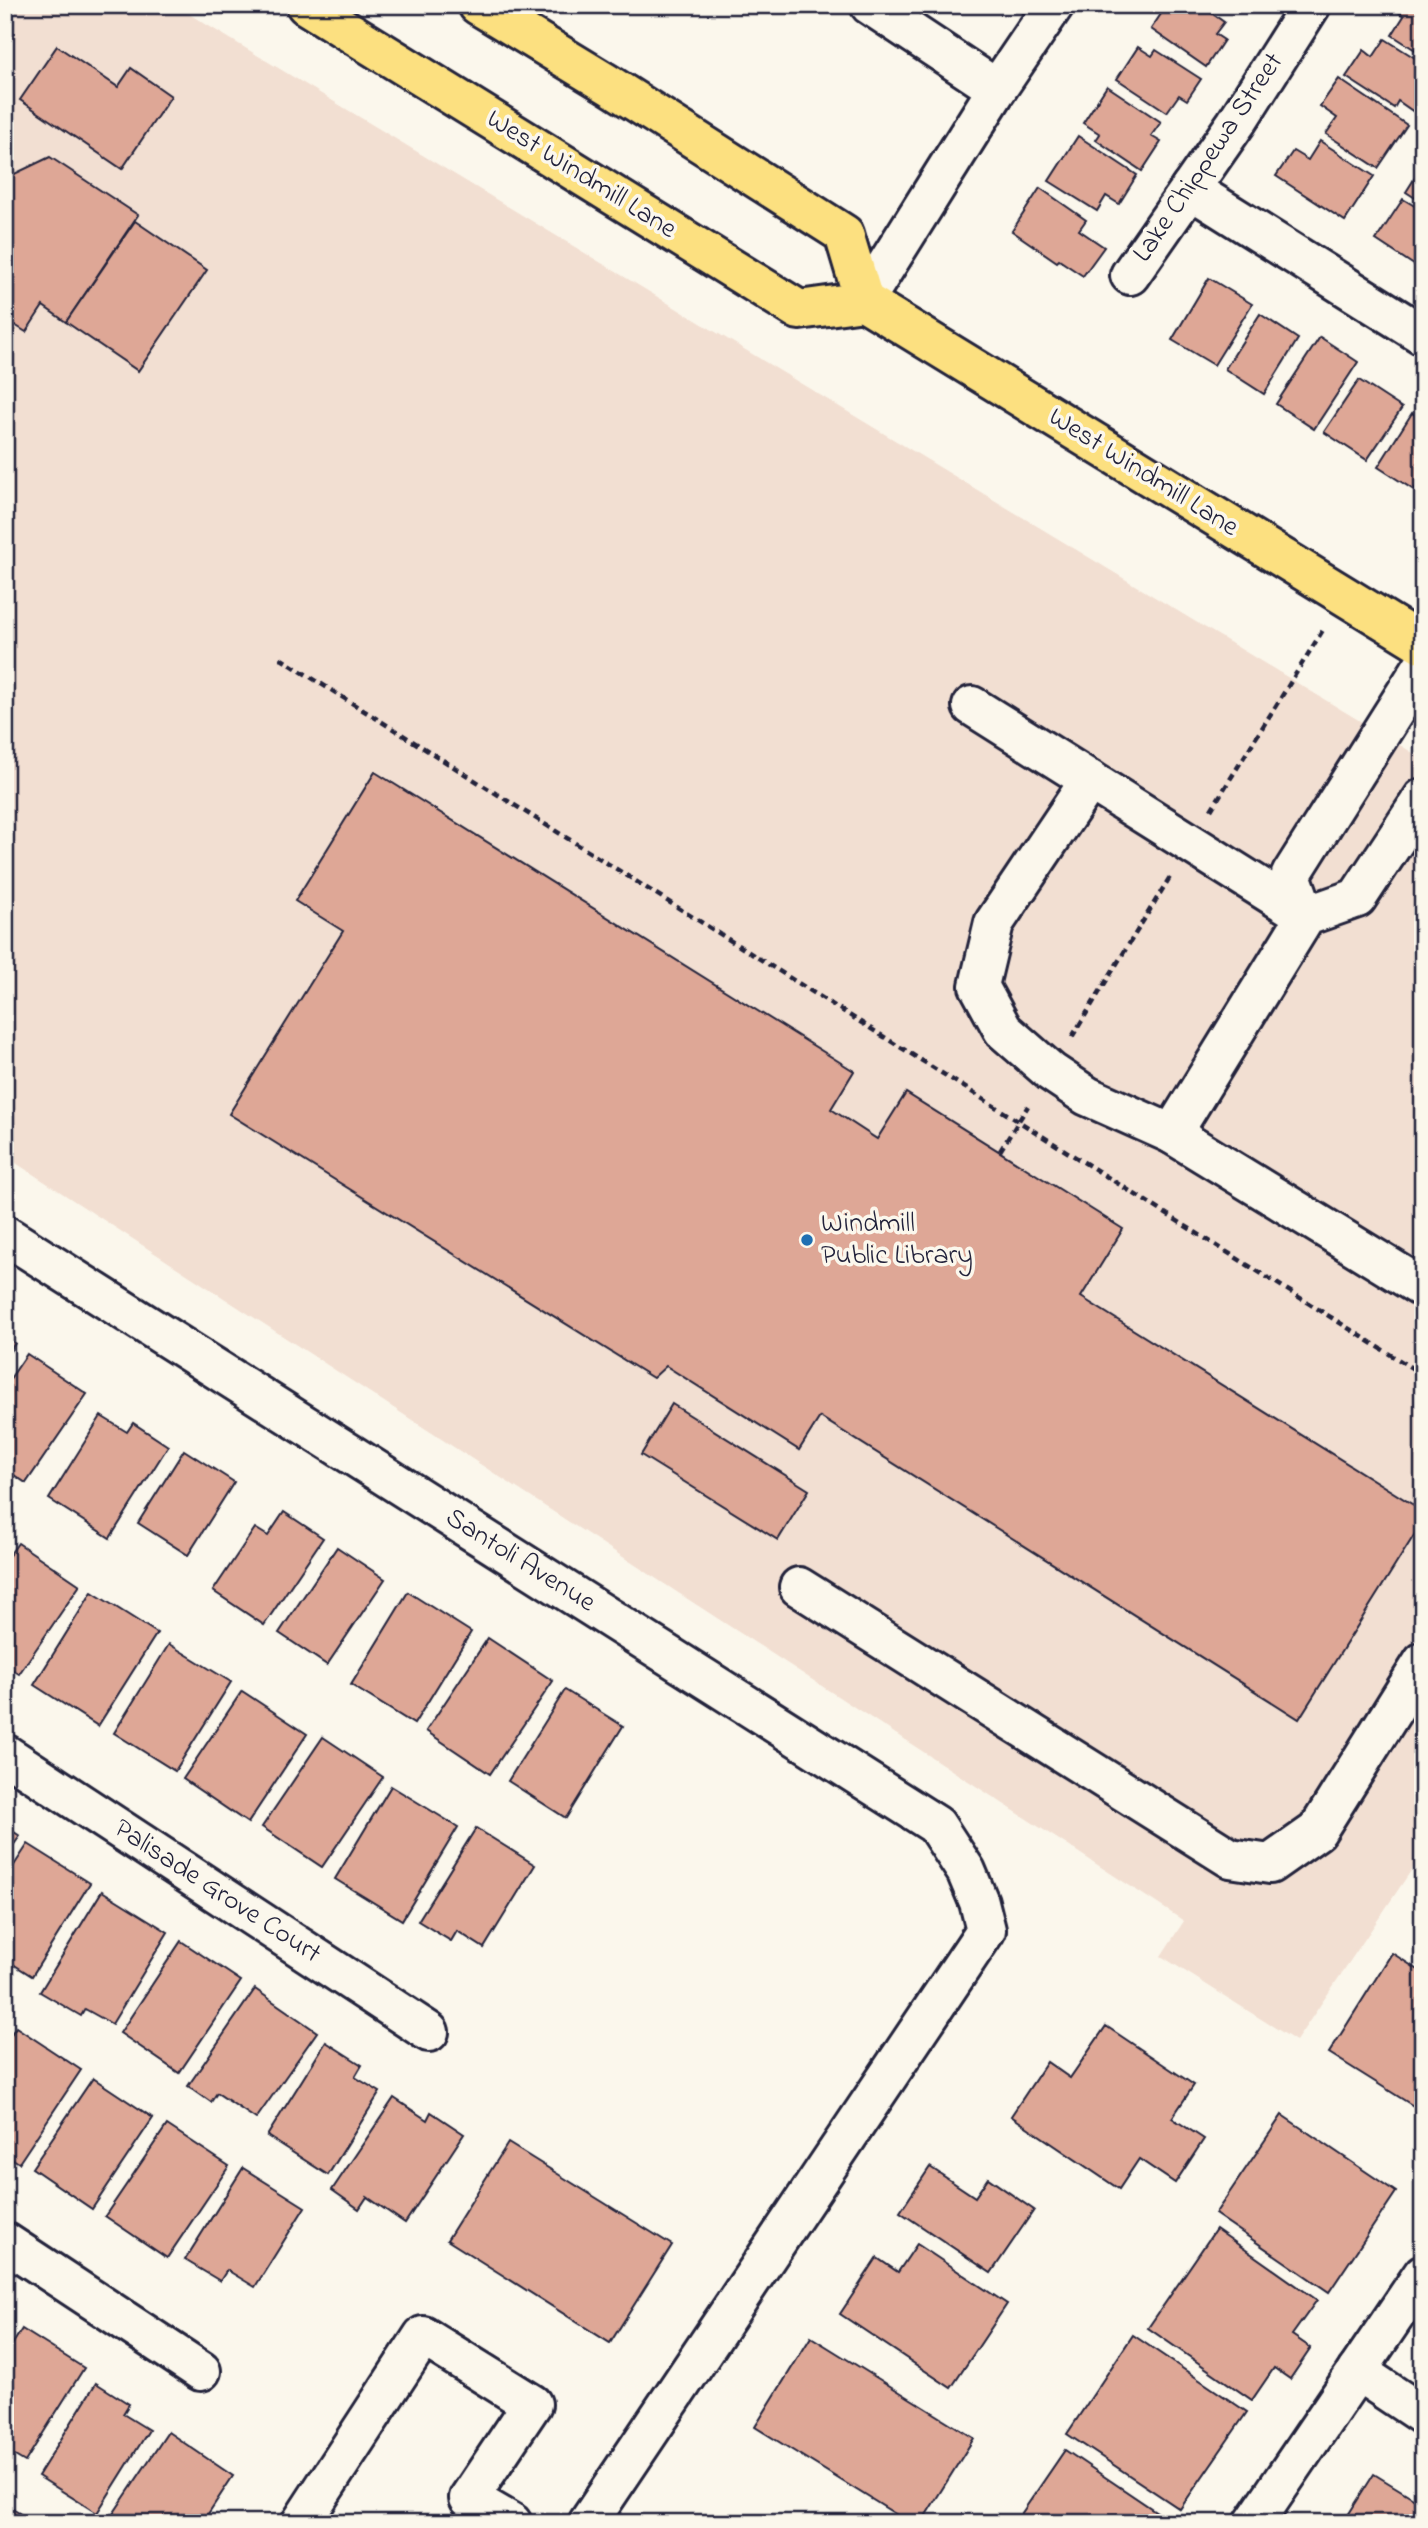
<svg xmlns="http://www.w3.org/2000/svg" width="1428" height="2528" font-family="'Indie Flower',sans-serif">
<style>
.built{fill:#f2dfd2}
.building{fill:#dea796;stroke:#22223b;stroke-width:2}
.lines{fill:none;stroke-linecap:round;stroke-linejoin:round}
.minor-casing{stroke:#22223b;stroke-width:44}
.major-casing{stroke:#22223b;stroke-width:44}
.path{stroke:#22223b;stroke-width:4.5;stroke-dasharray:7 5;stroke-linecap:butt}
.minor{stroke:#fbf7ec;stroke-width:38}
.major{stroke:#fce080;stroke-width:38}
.poi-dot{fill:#1f6fb2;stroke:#fbf7ec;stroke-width:2.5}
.labels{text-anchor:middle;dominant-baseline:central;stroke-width:7;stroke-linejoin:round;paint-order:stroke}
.street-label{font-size:28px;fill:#22223b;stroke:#fbf7ec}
.poi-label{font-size:28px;fill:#22223b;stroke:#fbf7ec;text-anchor:start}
</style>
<rect width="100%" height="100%" fill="#fbf7ec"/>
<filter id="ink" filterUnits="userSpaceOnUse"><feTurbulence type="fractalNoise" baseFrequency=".0143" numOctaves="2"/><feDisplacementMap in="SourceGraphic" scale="14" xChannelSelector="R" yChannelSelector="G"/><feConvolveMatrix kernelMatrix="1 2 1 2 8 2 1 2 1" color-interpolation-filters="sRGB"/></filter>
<g filter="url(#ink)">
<!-- built -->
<path class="built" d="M5,5H174L1423,759V1853L1296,2041L1161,1956L1184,1921L5,1156Z"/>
<!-- building -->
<g class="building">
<path d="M1167,5H1200L1224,22L1215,34L1224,40L1206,67L1151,29Z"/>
<path d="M1388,5H1423V55L1392,35L1404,16Z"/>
<path d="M1385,39L1423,63V99L1414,112L1398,101L1394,108L1346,77L1364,50L1373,57Z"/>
<path d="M57,46L118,87L131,68L171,96L122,169L20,100Z"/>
<path d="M1138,47L1152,56L1156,50L1201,79L1187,100L1179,95L1167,112L1117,79Z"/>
<path d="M1339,79L1407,125L1378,168L1326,134L1337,118L1320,106Z"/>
<path d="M1107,86L1161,122L1151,136L1161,142L1142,171L1096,140L1100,134L1083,123Z"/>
<path d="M1078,136L1137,175L1119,204L1106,196L1097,211L1049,181Z"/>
<path d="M1320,141L1374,176L1345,221L1276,176L1293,151L1308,160Z"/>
<path d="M50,157L138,215L66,322L43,306L26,332L5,319V181L8,177Z"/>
<path d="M1423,165V203L1406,192Z"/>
<path d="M1040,188L1086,220L1079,230L1104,247L1083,276L1059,260L1057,262L1012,231Z"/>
<path d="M1403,199L1423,211V271L1376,240Z"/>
<path d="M135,221L207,270L138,371L66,322Z"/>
<path d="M1209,278L1252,304L1214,365L1172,340Z"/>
<path d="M1260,314L1298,339L1264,394L1225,369Z"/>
<path d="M1320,337L1358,362L1314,429L1276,404Z"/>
<path d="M1359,380L1402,408L1367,460L1324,432Z"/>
<path d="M1412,413L1423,419V475L1414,490L1378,467Z"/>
<path d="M375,772L854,1071L831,1109L877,1139L906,1093L1123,1229L1081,1297L1423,1511V1521L1299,1719L820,1417L799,1450L666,1366L653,1378L229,1114L343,931L295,901Z"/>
<path d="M5,1337L15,1343L5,1359Z"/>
<path d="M27,1354L87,1394L26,1483L5,1469V1386Z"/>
<path d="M672,1404L809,1490L778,1540L641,1455Z"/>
<path d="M101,1416L127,1432L133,1423L168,1446L110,1538L49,1499Z"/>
<path d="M184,1450L234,1482L188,1555L138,1523Z"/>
<path d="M284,1512L323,1538L264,1625L213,1591L255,1528L268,1536Z"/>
<path d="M18,1543L80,1585L19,1674L5,1665V1561Z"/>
<path d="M337,1547L385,1579L327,1665L279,1633Z"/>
<path d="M92,1592L157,1633L98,1726L34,1685Z"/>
<path d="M408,1592L471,1632L414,1724L351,1685Z"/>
<path d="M488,1638L553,1681L490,1774L426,1731Z"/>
<path d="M169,1644L231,1682L175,1771L114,1733Z"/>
<path d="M565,1690L623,1726L566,1818L508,1781Z"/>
<path d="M242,1691L307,1734L248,1823L183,1779Z"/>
<path d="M323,1737L383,1777L322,1867L262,1827Z"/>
<path d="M391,1786L458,1827L402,1920L335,1879Z"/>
<path d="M5,1826L20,1836L5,1857Z"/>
<path d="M476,1828L535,1865L484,1948L457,1931L451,1941L418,1921Z"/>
<path d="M28,1844L90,1883L32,1976L5,1959V1879Z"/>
<path d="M102,1891L168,1932L112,2024L85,2009L81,2016L40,1992Z"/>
<path d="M181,1941L241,1981L179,2073L120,2033Z"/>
<path d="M1392,1953L1423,1973V2112L1329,2053Z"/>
<path d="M255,1989L317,2032L256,2119L217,2093L211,2102L188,2086Z"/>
<path d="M1106,2026L1194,2085L1172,2118L1204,2139L1175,2183L1139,2159L1119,2189L1011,2116L1047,2062L1070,2078Z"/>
<path d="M16,2027L81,2070L19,2163L5,2154V2043Z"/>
<path d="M326,2042L362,2065L355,2077L380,2092L328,2175L267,2136Z"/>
<path d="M93,2078L153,2118L92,2209L32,2168Z"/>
<path d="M394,2098L427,2120L431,2112L464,2134L405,2223L367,2197L359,2209L332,2190Z"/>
<path d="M1282,2115L1396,2192L1329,2292L1215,2214Z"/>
<path d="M167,2125L229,2166L167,2258L105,2216Z"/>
<path d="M508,2143L672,2245L610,2343L447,2240Z"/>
<path d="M930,2167L975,2197L988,2178L1034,2210L991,2273L900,2212Z"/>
<path d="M243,2168L305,2207L255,2287L227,2270L220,2281L185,2260Z"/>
<path d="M1216,2229L1317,2300L1292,2335L1311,2348L1290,2379L1274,2368L1252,2400L1148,2328Z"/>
<path d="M917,2244L1007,2304L951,2388L840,2314L877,2258L898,2272Z"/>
<path d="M22,2329L84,2368L25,2462L5,2450V2356Z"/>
<path d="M1133,2335L1247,2412L1180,2509L1067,2434Z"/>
<path d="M811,2337L974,2438L921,2523H910L755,2427Z"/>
<path d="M96,2383L129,2404L123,2414L149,2430L97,2513L38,2476Z"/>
<path d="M168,2432L233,2476L202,2523H107Z"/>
<path d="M1065,2450L1170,2521L1168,2523H1015Z"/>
<path d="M1374,2474L1423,2504V2523H1343Z"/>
<path d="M11,2508L35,2523H5Z"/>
</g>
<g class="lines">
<defs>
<g id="minor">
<path d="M870,5L997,89"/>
<path d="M1190,189L1423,335"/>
<path d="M1130,275L1236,123L1311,5"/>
<path d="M864,301L997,89L1054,5"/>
<path d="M972,706L1306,916"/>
<path d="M1090,780L994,923L979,986L1003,1030L1051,1072L1087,1096L1172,1134L1423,1288"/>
<path d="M1306,916L1291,875L1423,666"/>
<path d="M1172,1134L1306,916L1357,898L1423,798"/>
<path d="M5,1235L936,1825L966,1871L979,1902L986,1930L588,2523"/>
<path d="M799,1587L1230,1858L1270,1864L1317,1831L1423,1662"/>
<path d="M5,1754L429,2032"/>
<path d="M5,2242L201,2371"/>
<path d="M1357,2371L1423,2415"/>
<path d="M301,2523L423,2336L532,2404L469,2498L512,2523"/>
<path d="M1254,2523L1423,2274"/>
</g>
<g id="major">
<path d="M306,5L799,310L864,301L1423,644"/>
<path d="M478,5L611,86L844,234L864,301"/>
</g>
</defs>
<!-- minor casing -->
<use href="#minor" class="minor-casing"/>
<!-- major casing -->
<use href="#major" class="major-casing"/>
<!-- path -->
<g class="path">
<path d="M280,658L1423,1375"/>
<path d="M1211,810L1323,630"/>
<path d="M1072,1037L1170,877"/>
<path d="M1000,1151L1028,1106"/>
</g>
<!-- minor -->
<use href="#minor" class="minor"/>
<!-- major -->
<use href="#major" class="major"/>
</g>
</g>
<!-- markers -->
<circle class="poi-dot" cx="807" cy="1240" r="7"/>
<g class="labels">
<!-- street labels -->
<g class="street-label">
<text transform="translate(1209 158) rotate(-56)">Lake Chippewa Street</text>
<text transform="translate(581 175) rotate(32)">West Windmill Lane</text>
<text transform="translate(1143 473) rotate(32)">West Windmill Lane</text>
<text transform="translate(520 1561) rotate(32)">Santoli Avenue</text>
<text transform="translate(217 1892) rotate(33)">Palisade Grove Court</text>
</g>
<!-- poi labels -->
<g class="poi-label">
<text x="821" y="1224">Windmill<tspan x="821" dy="32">Public Library</tspan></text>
</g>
</g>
<!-- margin -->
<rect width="1428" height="2528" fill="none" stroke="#fbf7ec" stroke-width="28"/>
<rect x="14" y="14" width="1400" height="2500" fill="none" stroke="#22223b" stroke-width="2.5" filter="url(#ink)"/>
</svg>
